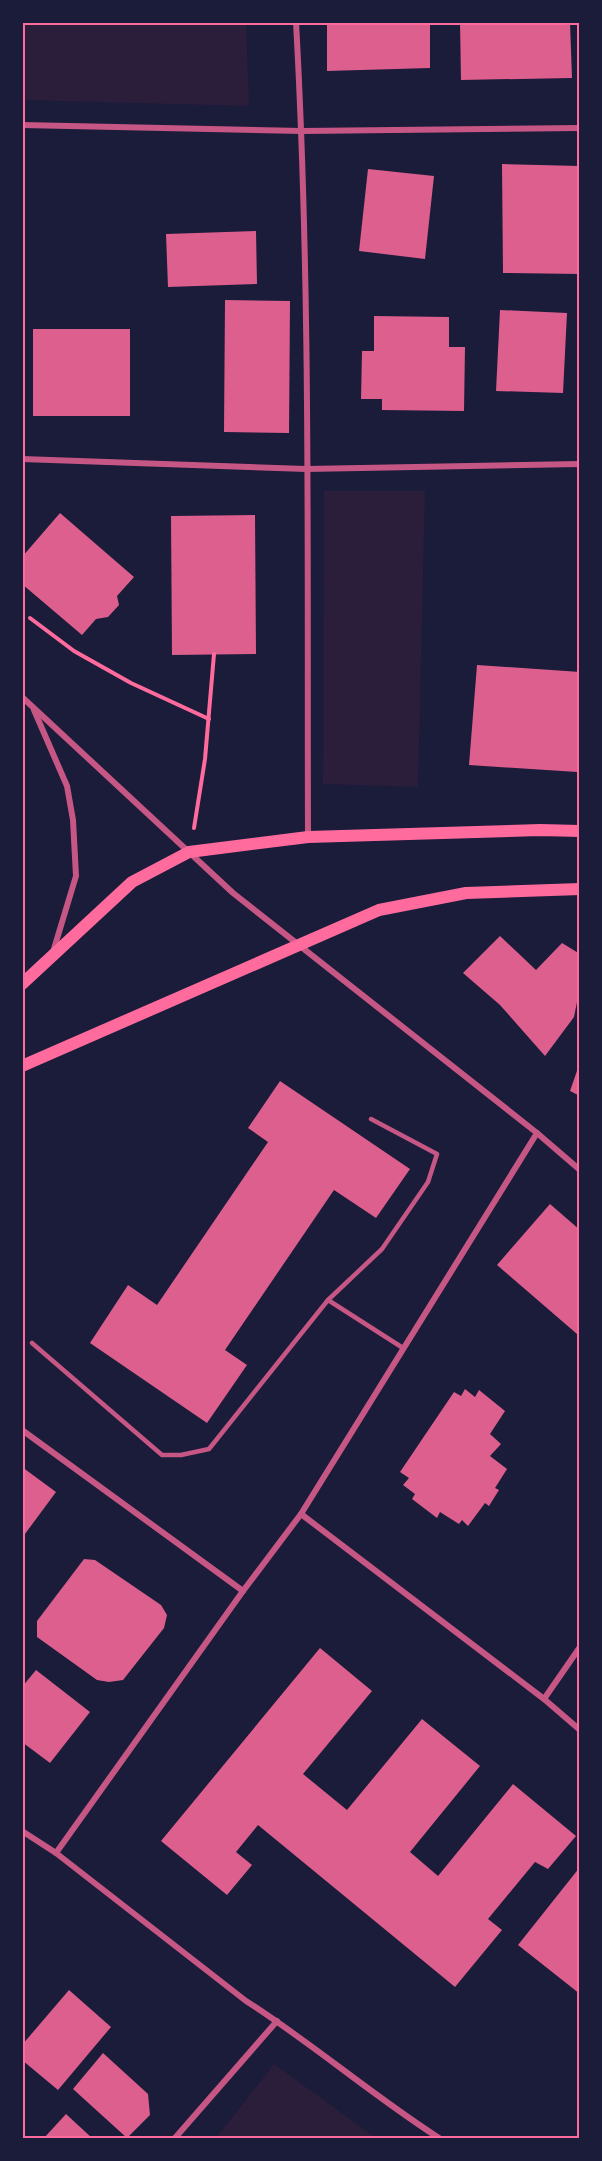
<svg xmlns="http://www.w3.org/2000/svg" width="602" height="2161" font-family="Ubuntu,sans-serif">
<style>
.green{fill:#2a1e3b}
.building{fill:#dd5f8e}
.lines{fill:none;stroke-linecap:round;stroke-linejoin:round}
.path{stroke:#ff6b9d;stroke-width:4}
.service{stroke:#c65784;stroke-width:4.5}
.minor{stroke:#c65784;stroke-width:6}
.secondary{stroke:#ff6b9d;stroke-width:12}
.neatline{fill:none;stroke:#ff6b9d;stroke-width:2}
</style>
<rect width="100%" height="100%" fill="#1b1b3a"/>
<!-- green -->
<g class="green">
<path d="M23,22L246,23L249,106L23,100Z"/>
<path d="M324,491H425L418,787L323,784Z"/>
<path d="M274,2064L376,2138H216Z"/>
</g>
<!-- building -->
<g class="building">
<path d="M327,22H430V68L327,71Z"/>
<path d="M460,22H570L572,78L461,80Z"/>
<path d="M502,164L580,166V274L503,273Z"/>
<path d="M368,169L434,176L425,259L359,251Z"/>
<path d="M256,231L257,284L168,287L166,234Z"/>
<path d="M225,300L290,301L289,433L224,432Z"/>
<path d="M500,310L567,313L563,393L496,391Z"/>
<path d="M374,316L449,317V347H465L464,411L382,410V399H361L362,351H374Z"/>
<rect x="33" y="329" width="97" height="87"/>
<path d="M60,513L134,577L117,596L119,605L108,617L96,619L82,635L22,584V557Z"/>
<path d="M255,515L256,654L172,655L171,516Z"/>
<path d="M477,665L580,672V741L577,772L469,765Z"/>
<path d="M500,936L536,970L562,943L580,954V987L574,1017L545,1056L500,1005L463,973Z"/>
<path d="M579,1065H580V1096L570,1091Z"/>
<path d="M280,1081L410,1169L376,1218L334,1190L225,1350L247,1365L207,1423L90,1343L128,1285L157,1305L268,1142L248,1128Z"/>
<path d="M550,1204L580,1230V1330L577,1334L497,1265Z"/>
<path d="M465,1389L475,1397L479,1390L505,1411L490,1434L501,1444L490,1456L507,1469L495,1488L499,1490L489,1506L485,1503L468,1526L462,1520L459,1524L440,1512L437,1518L412,1499L415,1494L403,1485L409,1478L400,1472L454,1392L461,1396Z"/>
<path d="M22,1467L56,1492L22,1538Z"/>
<path d="M84,1559L95,1560L161,1605L167,1615L164,1628L123,1680L109,1682L97,1680L37,1637V1621Z"/>
<path d="M320,1648L372,1691L303,1774L347,1810L422,1719L480,1766L410,1852L438,1876L513,1784L576,1836L548,1869L535,1862L488,1919L502,1930L455,1987L258,1825L236,1852L252,1865L227,1895L161,1841Z"/>
<path d="M36,1670L90,1712L50,1763L22,1742V1687Z"/>
<path d="M580,1867V1994L518,1945Z"/>
<path d="M69,1990L111,2027L58,2090L22,2060V2045Z"/>
<path d="M103,2053L148,2094L150,2115L127,2138L73,2089Z"/>
<path d="M66,2114L92,2138H44Z"/>
</g>
<g class="lines">
<!-- path -->
<g class="path">
<path d="M30,618L74,651L131,683L209,719"/>
<path d="M194,828L205,759L214,654"/>
</g>
<!-- service -->
<g class="service">
<path d="M328,1300L403,1348"/>
<path d="M32,1343L162,1455H181L209,1449L328,1300L382,1249L428,1182L437,1154L371,1119"/>
</g>
<!-- minor -->
<g class="minor">
<path d="M296,22C311,293 307,565 308,837"/>
<path d="M22,125L302,131L580,128"/>
<path d="M22,459L306,469L580,464"/>
<path d="M22,697L233,893L537,1133L580,1170"/>
<path d="M34,710L67,786L73,820L76,876L53,952"/>
<path d="M22,1430L243,1591"/>
<path d="M301,1514L544,1699L580,1730"/>
<path d="M544,1699L580,1647"/>
<path d="M22,1831L56,1853L246,2001C312,2043 372,2095 439,2138"/>
<path d="M56,1853L243,1591L301,1514L537,1133"/>
<path d="M175,2138L277,2021"/>
</g>
<!-- secondary -->
<g class="secondary">
<path d="M22,984L132,882L189,852L308,837L540,830L580,831"/>
<path d="M22,1066L379,910L466,893L580,889"/>
</g>
</g>
<!-- border -->
<rect width="602" height="2161" fill="none" stroke="#1b1b3a" stroke-width="48"/>
<rect x="24" y="24" width="554" height="2113" class="neatline"/>
</svg>
